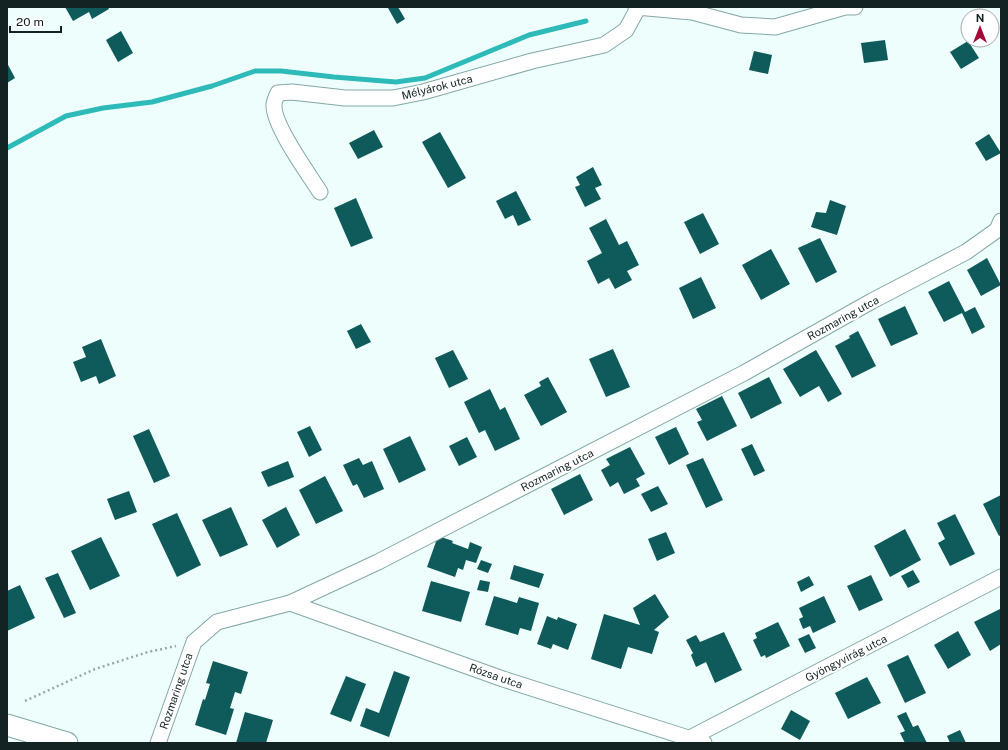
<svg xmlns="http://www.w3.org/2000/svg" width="1008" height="750" font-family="'Public Sans',sans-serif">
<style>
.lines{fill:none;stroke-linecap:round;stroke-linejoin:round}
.stream{stroke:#2ebab9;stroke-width:5}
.building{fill:#0f5a5a}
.minor-casing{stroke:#82a8a7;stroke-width:17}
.secondary-casing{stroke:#82a8a7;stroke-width:23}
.path{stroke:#99a9a8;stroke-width:2.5;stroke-dasharray:2 3;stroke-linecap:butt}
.minor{stroke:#fff;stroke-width:15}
.secondary{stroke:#fff;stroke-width:21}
.labels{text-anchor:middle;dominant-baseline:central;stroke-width:4;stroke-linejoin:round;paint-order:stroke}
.street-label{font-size:11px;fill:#132222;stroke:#fff}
</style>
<rect width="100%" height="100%" fill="#eefefd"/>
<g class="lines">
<!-- stream -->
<path class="stream" d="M7,148L66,116L103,108L152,102L212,86L255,71H281L334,77L396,82L425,78L529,35L586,21"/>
</g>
<!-- building -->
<g class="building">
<path d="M65,7H108L109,9L92,19L89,12L73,21Z"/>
<path d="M390,7H398L405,19L397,24L388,8Z"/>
<path d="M121,31L133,53L118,62L106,40Z"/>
<path d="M885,40L888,60L864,63L861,43Z"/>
<path d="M968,41L979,58L961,69L950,52Z"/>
<path d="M754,51L772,55L768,74L749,70Z"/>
<path d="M7,63L15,78L7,83Z"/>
<path d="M374,130L383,147L358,159L349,143Z"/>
<path d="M440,132L466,178L448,188L422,142Z"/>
<path d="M989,134L1001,153L986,161L975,143Z"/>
<path d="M593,167L602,185L595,188L601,199L585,207L575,187L580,185L576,177Z"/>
<path d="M516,191L531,220L518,226L513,215L505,219L496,201Z"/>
<path d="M356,198L373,238L351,247L334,208Z"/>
<path d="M830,200L846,206L837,235L811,227L816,212L826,213Z"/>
<path d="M703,213L719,244L700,254L684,222Z"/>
<path d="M606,219L619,245L627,241L639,265L627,271L632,280L615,289L609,278L598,284L587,261L602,253L589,228Z"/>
<path d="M820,238L837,272L816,283L798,248Z"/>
<path d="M771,249L790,284L761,300L742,265Z"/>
<path d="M987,258L1001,285L981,296L967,270Z"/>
<path d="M701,277L716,308L693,319L679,288Z"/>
<path d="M949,281L965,312L975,307L985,327L972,334L962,313L944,322L928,292Z"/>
<path d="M905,306L918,334L891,346L878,319Z"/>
<path d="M361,324L371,342L356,349L347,331Z"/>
<path d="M858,331L876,366L852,378L835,346L850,338L849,336Z"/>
<path d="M101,339L116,376L99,384L96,376L81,382L73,362L86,357L82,347Z"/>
<path d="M613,349L630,387L606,397L589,359Z"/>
<path d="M453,350L468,379L449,388L435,358Z"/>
<path d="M816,350L842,394L828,402L819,386L800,397L783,369Z"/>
<path d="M548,377L567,412L541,426L524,395L541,386L539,382Z"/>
<path d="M769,377L782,403L751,419L738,393Z"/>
<path d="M490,389L500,410L505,407L520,439L495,451L485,430L479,433L464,402Z"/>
<path d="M722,396L737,426L707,441L697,422L702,420L696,409Z"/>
<path d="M310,426L322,450L309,457L297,432Z"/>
<path d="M676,427L689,454L669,465L655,437Z"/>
<path d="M149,429L170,476L154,483L133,436Z"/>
<path d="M410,436L426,470L399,483L383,449Z"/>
<path d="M467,437L477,457L459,466L449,446Z"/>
<path d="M752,444L765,471L754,476L741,449Z"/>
<path d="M630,447L645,474L636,479L640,486L624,494L618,482L610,487L601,470L610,465L606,459Z"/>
<path d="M359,458L363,465L372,461L384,489L364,498L357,484L353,486L343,465Z"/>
<path d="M703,458L723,500L706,508L686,465Z"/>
<path d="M288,461L294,477L268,487L261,472Z"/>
<path d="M580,474L593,500L564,515L551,489Z"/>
<path d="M325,476L343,511L316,524L299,490Z"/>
<path d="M658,486L668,504L651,512L641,494Z"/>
<path d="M129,491L137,512L115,520L107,499Z"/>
<path d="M1001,495V535L999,536L983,504Z"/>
<path d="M231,507L248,545L220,557L202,520Z"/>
<path d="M286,507L300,535L277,548L262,520Z"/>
<path d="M177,513L201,565L177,577L152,524Z"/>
<path d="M955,514L975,554L950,566L938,543L945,539L937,523Z"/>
<path d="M905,529L921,560L890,577L874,546Z"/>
<path d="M666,532L675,553L657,561L648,539Z"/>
<path d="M438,536L453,541L452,543L468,549L470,542L482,547L476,563L466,560L463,570L458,568L455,577L427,567Z"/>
<path d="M101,537L120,576L90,590L71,551Z"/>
<path d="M481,560L492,564L488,573L477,569Z"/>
<path d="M514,565L544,574L539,588L510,579Z"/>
<path d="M913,570L920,582L908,588L901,576Z"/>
<path d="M58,573L76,613L64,618L45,578Z"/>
<path d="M871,575L883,600L859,611L847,586Z"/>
<path d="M809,576L814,585L801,592L797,582Z"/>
<path d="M480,580L490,582L488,592L477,590Z"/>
<path d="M431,581L470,592L461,622L422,611Z"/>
<path d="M20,585L35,618L7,631V591Z"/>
<path d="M655,594L669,617L654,630L659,632L652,654L628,647L621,669L591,659L604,614L640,625L633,608Z"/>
<path d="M494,596L517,603L519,597L539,603L531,631L520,628L518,635L485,625Z"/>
<path d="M824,596L836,622L813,633L810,626L803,629L799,619L803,617L799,608Z"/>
<path d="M1000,609L1001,611V644L990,651L974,622Z"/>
<path d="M547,616L557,620L558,617L577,624L568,650L553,644L551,649L537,644Z"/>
<path d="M778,622L790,646L766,658L765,655L761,657L753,640L757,638L755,633Z"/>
<path d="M958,631L971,655L948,669L934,645Z"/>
<path d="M724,632L742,670L715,683L706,662L696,667L691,655L693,653L686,640L696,635L700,642Z"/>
<path d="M809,634L816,648L805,653L798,639Z"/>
<path d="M908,655L926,693L905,703L887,665Z"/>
<path d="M213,661L248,672L241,694L235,692L230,708L234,709L226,735L195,725L203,699L205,700L210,684L206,683Z"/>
<path d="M394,671L410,677L389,737L360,726L366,708L379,713Z"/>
<path d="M346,676L366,684L351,722L330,714Z"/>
<path d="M867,677L881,703L848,719L835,693Z"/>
<path d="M791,710L810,721L800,740L781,729Z"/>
<path d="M245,712L273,720L266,743H236Z"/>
<path d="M906,712L913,727L918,725L927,743H905L900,733L905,731L897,716Z"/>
<path d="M960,730L966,743H950L947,736Z"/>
</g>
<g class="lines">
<defs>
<g id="minor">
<path d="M636,7L692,12L741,25L775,27L845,7H855"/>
<path d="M320,192C308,173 273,125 274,105C274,101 276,97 278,93L292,92L345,98H393L423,92L532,61L604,45L626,30L638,8"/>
<path d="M290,603L503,679L704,743"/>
<path d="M690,738L1001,577"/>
<path d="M158,743L194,642L217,622L290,603L378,562L744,373L872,301L966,252L997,230L1001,221"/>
</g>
<path id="secondary" d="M7,725L67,743"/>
</defs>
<!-- minor casing -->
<use href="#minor" class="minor-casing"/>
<!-- secondary casing -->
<use href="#secondary" class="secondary-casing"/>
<!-- path -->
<path class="path" d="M25,701L95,669L148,652L176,646"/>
<!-- minor -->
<use href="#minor" class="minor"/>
<!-- secondary -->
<use href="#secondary" class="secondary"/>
</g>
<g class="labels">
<!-- street labels -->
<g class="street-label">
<text transform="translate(437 87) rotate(-14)">Mélyárok utca</text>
<text transform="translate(843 318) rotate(-29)">Rozmaring utca</text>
<text transform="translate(557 470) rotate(-27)">Rozmaring utca</text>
<text transform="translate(846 658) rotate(-27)">Gyöngyvirág utca</text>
<text transform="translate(496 676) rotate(19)">Rózsa utca</text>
<text transform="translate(176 691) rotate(-71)">Rozmaring utca</text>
</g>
</g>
<!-- border -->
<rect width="1008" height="750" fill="none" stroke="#132222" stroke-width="16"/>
<!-- north arrow -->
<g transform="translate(980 28)"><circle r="19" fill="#ffffff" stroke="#a1a7a7"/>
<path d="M0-3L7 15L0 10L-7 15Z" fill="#a40838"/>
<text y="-6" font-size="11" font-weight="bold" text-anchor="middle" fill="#132222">N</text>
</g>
<!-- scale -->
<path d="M10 26v6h51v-6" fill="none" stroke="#132222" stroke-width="2"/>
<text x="16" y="26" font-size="12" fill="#132222" stroke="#ffffff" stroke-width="3" paint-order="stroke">20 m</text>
</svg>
